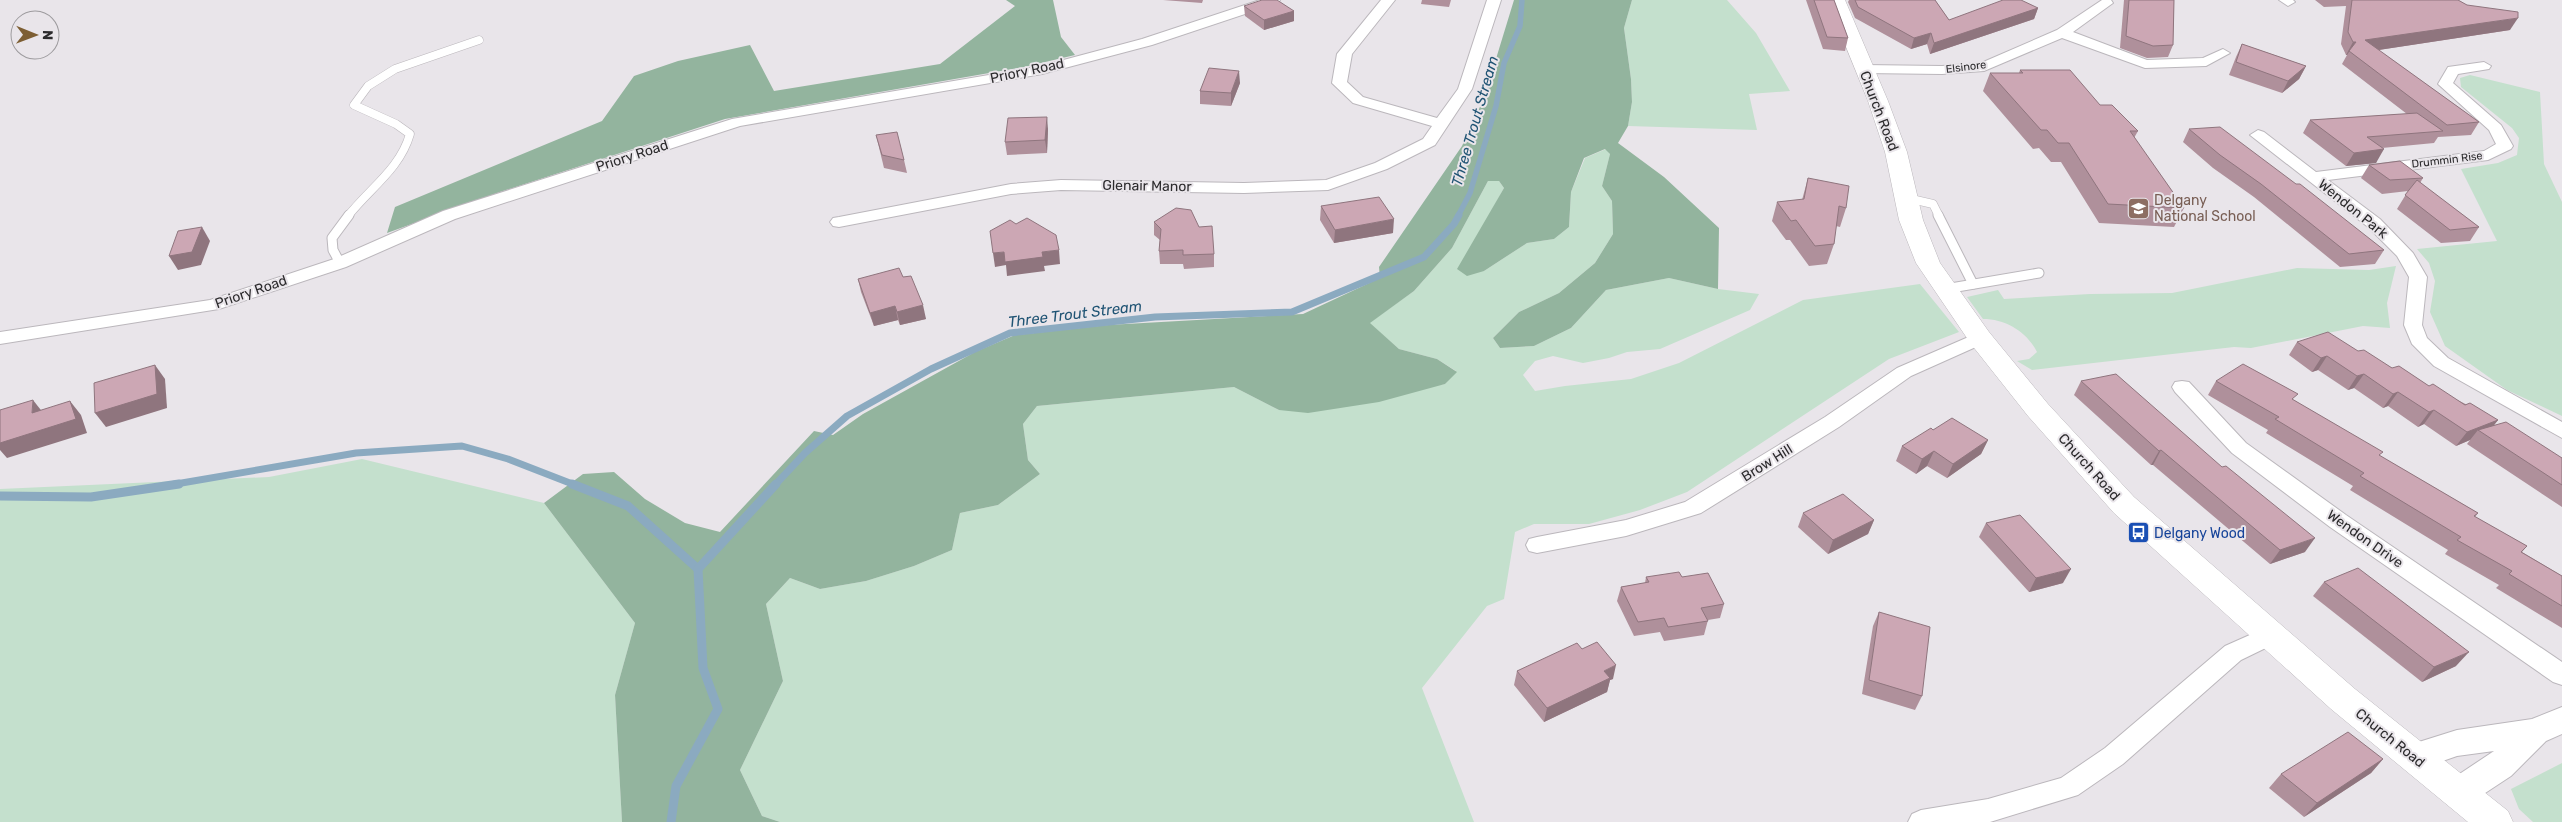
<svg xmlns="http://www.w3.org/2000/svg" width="2562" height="822" font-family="Rubik,sans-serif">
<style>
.green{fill:#c4e0cd}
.forest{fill:#93b49e}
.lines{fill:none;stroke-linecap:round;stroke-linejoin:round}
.stream-far2{stroke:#8baac0;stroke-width:5.5}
.stream-far1{stroke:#8baac0;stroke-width:7}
.stream{stroke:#8baac0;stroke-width:9}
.service-far1-casing{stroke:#bbb7bc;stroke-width:9}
.service-casing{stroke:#bbb7bc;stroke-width:11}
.minor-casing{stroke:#bbb7bc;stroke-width:2}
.tertiary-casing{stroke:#bbb7bc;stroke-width:2}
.secondary-casing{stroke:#bbb7bc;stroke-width:1}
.service-far1{stroke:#fff;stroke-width:8}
.service{stroke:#fff;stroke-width:9}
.minor{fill:#fff;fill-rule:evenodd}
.tertiary{fill:#fff;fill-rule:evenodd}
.secondary{fill:#fff;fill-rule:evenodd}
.wall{fill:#af909b}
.shaded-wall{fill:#8f757e}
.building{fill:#cca7b4;stroke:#8f757e}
.labels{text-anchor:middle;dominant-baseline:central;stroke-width:4;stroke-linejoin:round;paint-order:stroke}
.far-street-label{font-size:11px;fill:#2c2b2d;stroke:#e9e5ea}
.street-label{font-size:14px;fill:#2c2b2d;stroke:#e9e5ea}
.education-label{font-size:14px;fill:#785e54;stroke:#e9e5ea;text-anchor:start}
.transit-label{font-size:14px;fill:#164399;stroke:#e9e5ea;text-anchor:start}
.water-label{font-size:15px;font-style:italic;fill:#205474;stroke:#e9e5ea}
</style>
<rect width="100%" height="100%" fill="#e9e5ea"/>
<!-- green -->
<g class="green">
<path d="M1632,0H1727L1756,33L1790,91L1749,94L1757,130L1628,126L1632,102L1631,79L1624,28Z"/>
<path d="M2470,75L2540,92L2544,164L2562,202V416L2507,390L2445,346L2430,312L2435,281L2429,263L2417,249L2497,241L2461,169L2498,163L2517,155L2519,138L2512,128L2461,87L2460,78Z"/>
<path d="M1606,149L1610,154L1602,186L1612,201L1613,234L1595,263L1559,293L1519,312L1493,338L1500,348L1534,346L1571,328L1606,290L1669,278L1718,289L1759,294L1750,310L1660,349L1627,352L1609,358L1583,363L1553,356L1535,361L1523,375L1535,391L1565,386L1631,379L1679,363L1803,300L1920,284L1959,332L1889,359L1687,492L1640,510L1589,524H1534L1515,532L1504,599L1487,606L1422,688L1474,822H780L762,816L740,770L783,681L766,604L790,578L820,589L866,581L914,566L952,550L960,513L998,505L1040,474L1028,460L1023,424L1037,406L1234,387L1279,410L1445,384L1456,371L1437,359L1399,349L1369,323L1414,291L1452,248L1488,181H1499L1504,188L1475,241L1484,271L1527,243L1554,239L1569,227L1571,192L1585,158Z"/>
<path d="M2396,266L2387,303L2390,328L2363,326L2251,348L2234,347L2032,370L2017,361L2029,359L2037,352C2027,332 2006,319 1983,319L1967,297L1998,290L2004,299L2090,294L2172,293L2297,268L2369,270Z"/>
<path d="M362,459L544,503L635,623L615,695L622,822H0V489L269,477Z"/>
<path d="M2562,763V822H2533L2519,809L2511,789Z"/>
</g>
<!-- forest -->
<g class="forest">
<path d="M1006,0H1053L1061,37L1075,55L1024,67L725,119L500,192L387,233L395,207L602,121L634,76L678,61L750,45L774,91L940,64L1015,6Z"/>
<path d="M1514,0H1632L1624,28L1631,79L1632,102L1628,126L1618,143L1664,177L1719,228L1718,289L1669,278L1606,290L1571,328L1534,346L1500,348L1493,338L1519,312L1559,293L1595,263L1613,234L1612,201L1602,186L1610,154L1605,149L1584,158L1571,192L1569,227L1554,239L1527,243L1484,271L1467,276L1457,269L1504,188L1499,181H1488L1452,248L1414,291L1370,323L1399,349L1437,359L1457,372L1445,384L1379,402L1308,413L1279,410L1234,387L1037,406L1023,424L1028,460L1040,474L998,505L960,513L952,550L914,566L866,581L820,589L790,578L766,604L783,681L740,770L762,816L780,822H622L615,695L635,623L544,503L583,474L614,472L645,499L685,523L720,532L814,431L833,435L863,414L975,352L1015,335L1108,325L1303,314L1380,278L1379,267L1462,146L1484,98Z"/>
</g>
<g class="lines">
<!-- stream-far2 -->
<path class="stream-far2" d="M1458,216L1470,193L1496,106L1504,63L1520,26L1522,0"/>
<!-- stream-far1 -->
<g class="stream-far1">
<path d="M170,485L356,453L462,446L508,459L575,485"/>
<path d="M775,485L805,453L847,416L931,369L1010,333L1155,317L1292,312L1424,257L1454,224L1459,215"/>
</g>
<!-- stream -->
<g class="stream">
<path d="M572,484L628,506L698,569"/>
<path d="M0,496L91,497L179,484"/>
<path d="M671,822L676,786L718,709L703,668L698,569L776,484"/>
</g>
<defs>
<g id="service-far1">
<path d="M1907,198L1933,204L1939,216"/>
<path d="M348,216C370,188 400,169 410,134L396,124L354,105L368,86L395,69L479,40"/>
</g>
<g id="service">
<path d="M1938,215L1973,284"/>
<path d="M340,263L333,250L332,238L349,215"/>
<path d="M1945,289L2039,273"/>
</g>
<g id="minor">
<path d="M1260,0H1280L1278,3L1152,45L1042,74L740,126L455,219L346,267L219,309L0,344V332L210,300L334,259L443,211L732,119L1041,66L1142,39Z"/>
<path d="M1381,0H1395L1352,54L1347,82L1363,97L1437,118L1458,89L1487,0H1501L1472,89L1437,142L1435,145L1387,169L1328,190L1244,193L1061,190L1011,194L839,227L833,226L830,222L833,218L839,217L1011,184L1061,180L1244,183L1326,180L1375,163L1423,139L1432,126L1353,103L1332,83L1337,54Z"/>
<path d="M2102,0H2111L2113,3L2073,32L2147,60L2203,58L2223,49L2230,53L2206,66L2145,68L2062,38L1984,71L1942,74L1863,73L1856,69L1863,65L1942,66L1981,63L2057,30Z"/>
<path d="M2279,0H2293L2295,2L2288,6Z"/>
<path d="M2484,62L2491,66L2489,69L2458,74L2453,83L2501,125L2513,146L2511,149L2488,160L2328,180L2380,219L2413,253L2427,277L2422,325L2427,338L2448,358L2562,422V438L2434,366L2412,344L2404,325L2409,277L2397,256L2368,227L2250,135L2258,130L2264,132L2316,172L2484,151L2496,144L2489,130L2438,84L2448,67Z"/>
<path d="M1980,332L1987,334L1989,338L1987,342L1911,376L1839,427L1701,513L1626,536L1537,553L1529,551L1526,545L1529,539L1537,537L1626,520L1685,502L1825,417L1897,368Z"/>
<path d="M2182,381L2189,382L2246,443L2346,515L2562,662V685L2553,682L2330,527L2232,453L2175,392L2172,387L2175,382Z"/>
<path d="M2270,626L2278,628L2282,635L2278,642L2241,660L2123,764L2078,795L1990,822H1908L1912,814L1921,810L1988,799L2061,778L2105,748L2225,646Z"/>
</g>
<path id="tertiary" d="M2562,707V734L2546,741L2511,776L2470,803L2458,807L2446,803L2442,793L2446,783L2494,751L2457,756L2414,771L2403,767L2398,757L2403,747L2457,730L2532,719Z"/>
<path id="secondary" d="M1827,0H1845L1888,101L1907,152L1923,220L1940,263L1989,332L2048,404L2134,497L2355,689L2508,811L2513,822H2468L2331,709L2114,513L2028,416L1971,344L1916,263L1899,220L1885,152L1868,101Z"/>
</defs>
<!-- service-far1 casing -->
<use href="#service-far1" class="service-far1-casing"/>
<!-- service casing -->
<use href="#service" class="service-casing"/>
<!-- minor casing -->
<use href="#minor" class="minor-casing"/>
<!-- tertiary casing -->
<use href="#tertiary" class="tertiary-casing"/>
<!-- secondary casing -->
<use href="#secondary" class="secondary-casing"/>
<!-- service-far1 -->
<use href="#service-far1" class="service-far1"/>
<!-- service -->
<use href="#service" class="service"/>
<!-- minor -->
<use href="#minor" class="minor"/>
<!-- tertiary -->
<use href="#tertiary" class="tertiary"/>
<!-- secondary -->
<use href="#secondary" class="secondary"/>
</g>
<!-- wall -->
<g class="wall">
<path d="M1163,0H1203L1202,3Z"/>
<path d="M1422,0H1451L1449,7L1421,4Z"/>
<path d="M1806,0H1834L1848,38L1845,51L1823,49Z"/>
<path d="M1849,0H1935L1949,20L2038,8L2034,19L1930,54L1927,44L1911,49L1855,18L1848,2Z"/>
<path d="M2124,0H2174L2173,45L2168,57L2147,58L2120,48Z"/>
<path d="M2315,0H2458L2510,30L2378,50L2479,122L2471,135L2438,137L2434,143L2382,148L2376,163L2346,166L2303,133L2310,120L2407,114L2342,64L2347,55H2346L2341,44L2346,6L2324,7Z"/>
<path d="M1244,6L1294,11V21L1264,30L1245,16Z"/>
<path d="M2242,44L2306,66L2299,79L2282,93L2229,75L2236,57Z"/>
<path d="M2020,70L2100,105L2138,131L2134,138L2184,208L2174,227L2099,223L2061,162H2051L2039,148L2033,149L1983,91L1990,73H2019Z"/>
<path d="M1240,83L1231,106L1200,104V91Z"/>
<path d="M1048,129L1047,153L1007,155L1005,142Z"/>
<path d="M2189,129L2384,250L2375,264L2340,267L2254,197L2213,168L2183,142Z"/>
<path d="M876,135L904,160L907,173L884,168Z"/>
<path d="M2369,165L2423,178L2420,183L2479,227L2470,241L2441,243L2397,209L2408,191L2382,194L2361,178Z"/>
<path d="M1808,178L1846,208L1840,227L1836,226L1834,244L1827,264L1809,266L1790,240H1786L1772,221L1777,202L1802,200Z"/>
<path d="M1321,206L1393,233L1334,243L1320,220Z"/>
<path d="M1154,222L1199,227L1214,254V267L1184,269L1183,264H1160L1159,251L1160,240L1154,235Z"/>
<path d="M903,277L926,319L900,325L898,320L874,326L861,292L858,279Z"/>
<path d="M2297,342L2358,351L2498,420L2494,425L2562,458V507L2467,444L2470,440L2456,446L2424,424L2418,427L2388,406L2383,408L2354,388L2348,390L2318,370L2312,372L2289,355Z"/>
<path d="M2081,381L2305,552L2270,564L2153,465H2151L2074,395Z"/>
<path d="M2216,381L2294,400L2380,456L2478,513L2475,517L2527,546L2522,552L2562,576V628L2496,588L2499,585L2445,554L2448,550L2350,490L2353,486L2266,433L2268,430L2208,395Z"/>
<path d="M1933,430L1988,440L1981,454L1947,478L1927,466L1916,474L1896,461L1902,446Z"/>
<path d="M1803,513L1874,520L1868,534L1828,554L1798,527Z"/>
<path d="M1986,523L2063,583L2029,592L1979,537Z"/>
<path d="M1646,577L1724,604L1720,618L1708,620L1704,635L1664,641L1660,632L1634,636L1617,601L1621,587L1645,583Z"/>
<path d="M2324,582L2456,666L2422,682L2313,596Z"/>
<path d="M1879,612L1922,696L1915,710L1862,694L1873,626Z"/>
<path d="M1582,649L1613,679L1610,680L1607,692L1544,722L1514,685L1517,671Z"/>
<path d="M2383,759L2371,773L2304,817L2269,788L2281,774Z"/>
</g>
<!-- shaded-wall -->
<g class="shaded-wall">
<path d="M2038,8L2034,19L1930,54L1934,43Z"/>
<path d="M1294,11V21L1264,30V20Z"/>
<path d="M2518,18L2510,30L2359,53L2365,40Z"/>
<path d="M1931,33L1927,44L1911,49L1914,38Z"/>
<path d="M2353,42H2356L2347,55H2346Z"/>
<path d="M2306,66L2299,79L2282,93L2288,81Z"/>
<path d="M1239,71L1240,83L1231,106V93Z"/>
<path d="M1047,117L1048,129L1047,153L1045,140Z"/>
<path d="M2384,149L2376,163L2346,166L2354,153Z"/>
<path d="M1394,219L1393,233L1334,243L1335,230Z"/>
<path d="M202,227L210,241L201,265L178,270L169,256Z"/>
<path d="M1059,250L1060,264L1044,266L1045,271L1007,276L1006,265L995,267L993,253L1004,252H1042Z"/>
<path d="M923,305L926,319L900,325L897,312Z"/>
<path d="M895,306L898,320L874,326L870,313Z"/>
<path d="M2327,356L2318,370L2312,372L2321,358Z"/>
<path d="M155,365L165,379L167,408L106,427L95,413Z"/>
<path d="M2364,374L2354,388L2348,390L2357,376Z"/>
<path d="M2398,392L2388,406L2383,408L2393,394Z"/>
<path d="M33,400L44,414L32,413Z"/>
<path d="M70,401L81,415L87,433L7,458L0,450V443Z"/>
<path d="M2434,410L2424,424L2418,427L2429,412Z"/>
<path d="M2498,420L2487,434L2478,430L2470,440L2456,446L2467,432Z"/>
<path d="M1988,440L1981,454L1947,478L1953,464Z"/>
<path d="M2161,450L2153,465H2151L2159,451Z"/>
<path d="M1934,451L1927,466L1916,474L1922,459Z"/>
<path d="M1874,520L1868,534L1828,554L1833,540Z"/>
<path d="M2315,538L2305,552L2270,564L2280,550Z"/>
<path d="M2071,569L2063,583L2029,592L2036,578Z"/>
<path d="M2469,652L2456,666L2422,682L2434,667Z"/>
<path d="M1616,665L1613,679L1610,680L1607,692L1544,722L1547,708L1604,671Z"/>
<path d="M2383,759L2371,773L2304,817L2317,803Z"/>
</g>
<!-- building -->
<g class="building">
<path d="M1262,0H1277L1294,11L1264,20L1244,6Z"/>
<path d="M1814,0H1834L1848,38L1827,37Z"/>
<path d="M1855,0H1935L1949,20L2003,0H2021L2038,8L1934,43L1931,33L1914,38L1858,7Z"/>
<path d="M2129,0H2174L2173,45L2153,46L2126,36Z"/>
<path d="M2352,0H2458L2467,5L2518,12V18L2365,40L2479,122L2447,125L2349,51L2356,42H2353L2348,32Z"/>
<path d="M2242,44L2306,66L2288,81L2236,62Z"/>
<path d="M1209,68L1239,71L1231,93L1200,91Z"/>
<path d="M2020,70H2070L2100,105H2112L2138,131H2130L2184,208L2108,204L2069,143H2058L2047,130H2041L1990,73H2023Z"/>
<path d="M2417,113L2443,131L2367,137L2384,149L2354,153L2310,120Z"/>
<path d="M1047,117L1045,140L1005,142L1008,118Z"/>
<path d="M2220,127L2296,184H2300L2384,250L2349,254L2261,184L2220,155L2189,129Z"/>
<path d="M897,132L904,160L882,155L876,135Z"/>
<path d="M2400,161L2423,178L2390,180L2369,165Z"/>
<path d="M1808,178L1849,186L1846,208L1839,206L1834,244L1815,246L1796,220L1791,221L1777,202L1804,199Z"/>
<path d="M2417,180L2479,227L2450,230L2405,195Z"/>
<path d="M1379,197L1394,219L1335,230L1321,206Z"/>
<path d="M1176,208L1191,210L1199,227L1212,226L1214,254L1183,255V250L1159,251L1161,229L1154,222Z"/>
<path d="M1027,218L1056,235L1059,250L1042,252L1043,257L1005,262L1004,252L993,253L990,231L1010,220L1016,224Z"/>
<path d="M202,227L192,252L169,256L178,231Z"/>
<path d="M899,268L903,277L911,276L923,305L897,312L895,306L870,313L858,279Z"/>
<path d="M2328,332L2358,351L2364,350L2392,368L2399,366L2429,386L2433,384L2465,405L2470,403L2498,420L2467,432L2434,410L2429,412L2398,392L2393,394L2364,374L2357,376L2327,356L2321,358L2297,342Z"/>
<path d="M2243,364L2298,394L2292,399L2383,452L2379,455L2478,513L2474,516L2527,546L2521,552L2562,576V606L2509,574L2512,571L2457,540L2461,537L2360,476L2364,473L2275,419L2279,417L2216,381Z"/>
<path d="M155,365L157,394L95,413L94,383Z"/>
<path d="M2116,374L2222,467L2226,466L2315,538L2280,550L2161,450L2159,451L2081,381Z"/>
<path d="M33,400L32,413L70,401L76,419L0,443V410Z"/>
<path d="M1952,418L1988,440L1953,464L1934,451L1922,459L1902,446L1931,428L1933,430Z"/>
<path d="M2506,422L2562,458V485L2478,430Z"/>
<path d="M1843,494L1874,520L1833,540L1803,513Z"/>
<path d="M2020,515L2071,569L2036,578L1986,523Z"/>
<path d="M2358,568L2469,652L2434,667L2324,582Z"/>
<path d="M1679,572L1682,577L1708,573L1724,604L1701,608L1708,621L1668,627L1664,618L1638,622L1621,587L1649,582L1646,577Z"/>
<path d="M1879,612L1930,627L1922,696L1869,680Z"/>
<path d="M1597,642L1616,665L1604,671L1610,678L1547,708L1517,671L1577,643L1582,649Z"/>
<path d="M2348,732L2383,759L2317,803L2281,774Z"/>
</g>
<!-- icons -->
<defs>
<symbol id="school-square" viewBox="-11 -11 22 22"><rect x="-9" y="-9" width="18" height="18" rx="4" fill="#8d6e63" stroke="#e9e5ea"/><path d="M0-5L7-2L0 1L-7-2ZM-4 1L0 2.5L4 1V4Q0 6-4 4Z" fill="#fff"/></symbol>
<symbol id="bus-square" viewBox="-11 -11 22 22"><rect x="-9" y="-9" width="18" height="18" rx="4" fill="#1a4fb4" stroke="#e9e5ea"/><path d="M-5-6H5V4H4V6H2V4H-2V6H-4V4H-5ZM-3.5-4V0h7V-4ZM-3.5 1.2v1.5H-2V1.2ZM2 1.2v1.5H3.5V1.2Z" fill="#fff"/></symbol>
</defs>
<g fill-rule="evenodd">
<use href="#school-square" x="2126" y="196" width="25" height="25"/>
<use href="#bus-square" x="2126" y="520" width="25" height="25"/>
</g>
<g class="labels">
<!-- far-street labels -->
<g class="far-street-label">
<text transform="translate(1966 67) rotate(-7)">Elsinore</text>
<text transform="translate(2447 160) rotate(-7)">Drummin Rise</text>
</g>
<!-- street labels -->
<g class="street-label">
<text transform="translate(1027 71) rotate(-12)">Priory Road</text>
<text transform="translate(1879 111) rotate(69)">Church Road</text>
<text transform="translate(632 156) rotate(-18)">Priory Road</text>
<text transform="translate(1147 186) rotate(1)">Glenair Manor</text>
<text transform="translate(2353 209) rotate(39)">Wendon Park</text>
<text transform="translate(251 292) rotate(-19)">Priory Road</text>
<text transform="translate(1767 463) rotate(-32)">Brow Hill</text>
<text transform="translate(2089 467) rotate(48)">Church Road</text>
<text transform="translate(2365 539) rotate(35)">Wendon Drive</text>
<text transform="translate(2390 738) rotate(39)">Church Road</text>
</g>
<!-- education labels -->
<g class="education-label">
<text x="2154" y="200">Delgany<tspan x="2154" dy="16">National School</tspan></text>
</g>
<!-- transit labels -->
<g class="transit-label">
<text x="2154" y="533">Delgany Wood</text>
</g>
<!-- water labels -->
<g class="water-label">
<text transform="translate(1475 121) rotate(-74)">Three Trout Stream</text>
<text transform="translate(1075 314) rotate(-7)">Three Trout Stream</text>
</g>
</g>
<!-- north arrow -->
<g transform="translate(35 35) rotate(91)"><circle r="24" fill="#e9e5ea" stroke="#9d9b9e"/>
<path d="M0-4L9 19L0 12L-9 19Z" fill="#7d5e33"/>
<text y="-8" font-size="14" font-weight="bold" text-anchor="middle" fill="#2c2b2d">N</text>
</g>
</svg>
